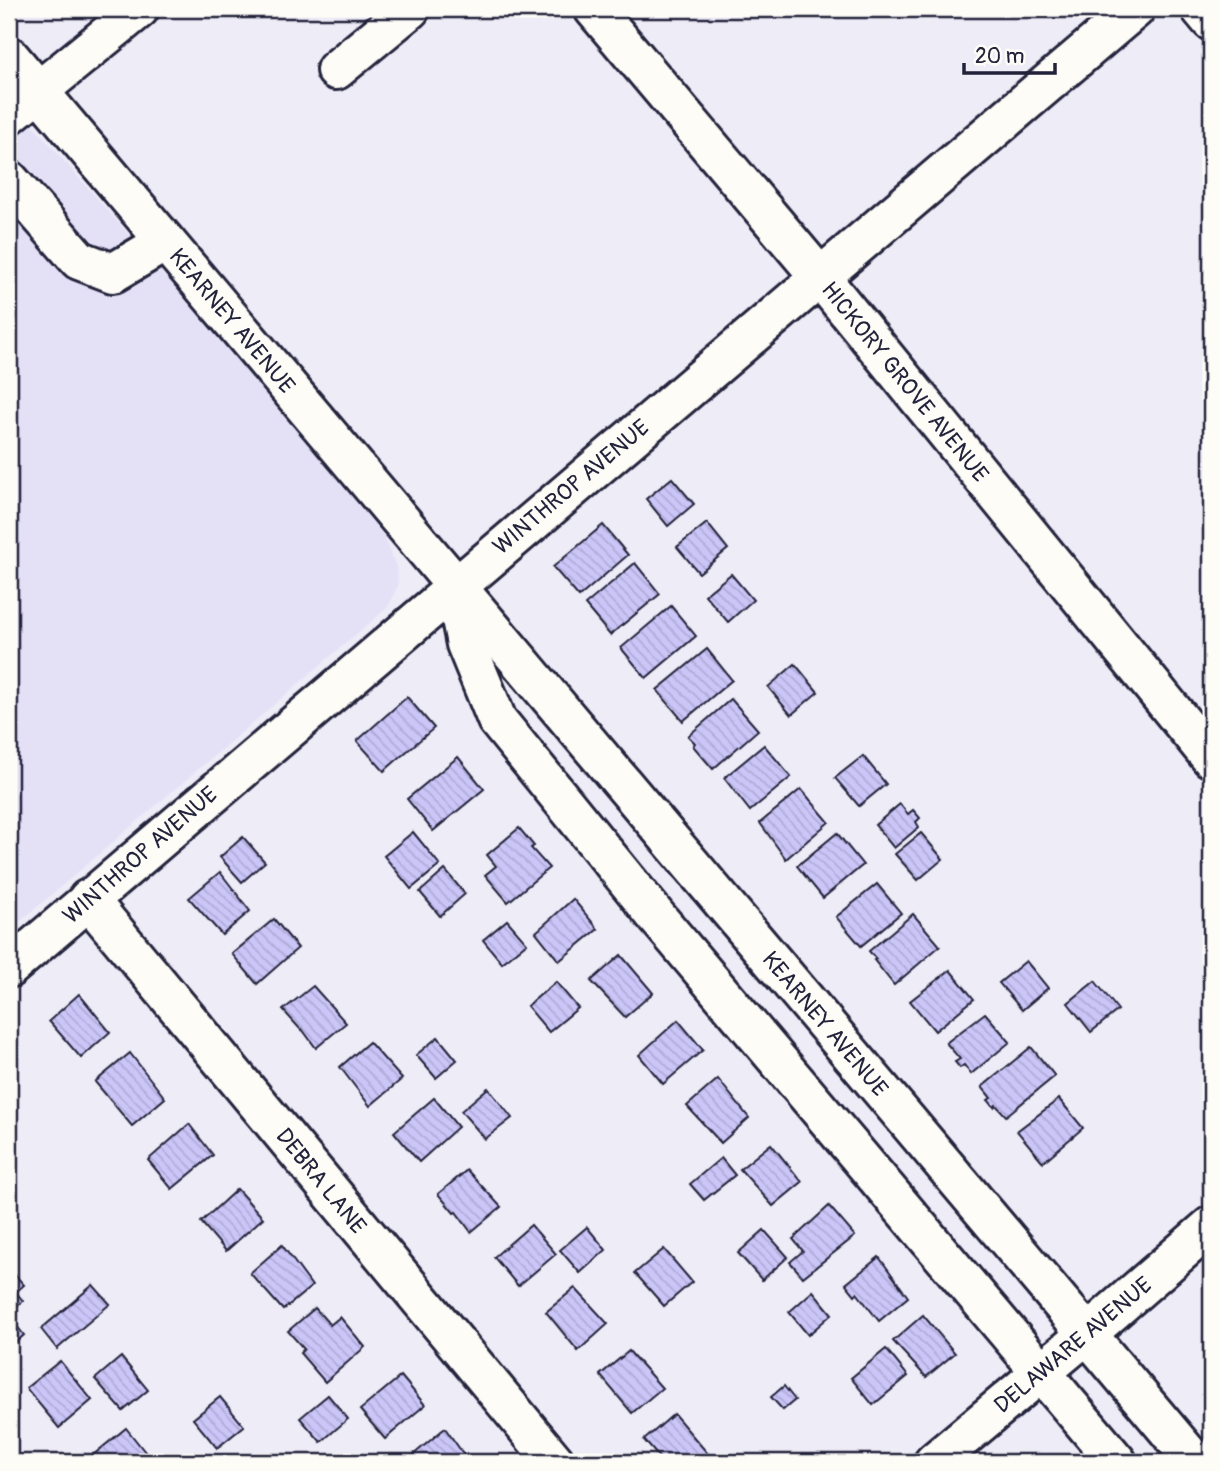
<svg xmlns="http://www.w3.org/2000/svg" width="1220" height="1471" font-family="Pangolin,sans-serif">
<style>
.built{fill:#e4e1f7}
.building{fill:url(#building-back-hatch);stroke:#22223b;stroke-width:2}
.lines{fill:none;stroke-linecap:round;stroke-linejoin:round}
.minor-casing{stroke:#22223b;stroke-width:44}
.minor{stroke:#fdfcf7;stroke-width:38}
.labels{text-anchor:middle;dominant-baseline:central;stroke-width:5;stroke-linejoin:round;paint-order:stroke}
.street-label{font-size:23px;fill:#22223b;stroke:#fdfcf7}
</style>
<defs>
<pattern id="building-back-hatch" width="6" height="6" patternUnits="userSpaceOnUse" patternTransform="scale(1.75)"><rect width="6" height="6" fill="#cbc6f8"/><path d="M-1 5l2 2M0 0l6 6M5-1l2 2" fill="none" stroke="#aeaad6"/></pattern>
</defs>
<rect width="100%" height="100%" fill="#eeecf7"/>
<filter id="ink" filterUnits="userSpaceOnUse"><feTurbulence type="fractalNoise" baseFrequency=".0143" numOctaves="2"/><feDisplacementMap in="SourceGraphic" scale="14" xChannelSelector="R" yChannelSelector="G"/><feConvolveMatrix kernelMatrix="1 2 1 2 8 2 1 2 1" color-interpolation-filters="sRGB"/></filter>
<g filter="url(#ink)">
<!-- built -->
<path class="built" d="M9,98L348,484L381,529L397,569L398,585L388,607L9,931Z"/>
<!-- building -->
<g class="building">
<path d="M672,478L694,504L668,526L646,499Z"/>
<path d="M707,523L728,549L699,573L677,547Z"/>
<path d="M603,525L628,555L579,597L553,567Z"/>
<path d="M635,563L660,594L610,635L585,605Z"/>
<path d="M731,574L753,600L728,622L705,595Z"/>
<path d="M671,606L696,636L646,678L621,648Z"/>
<path d="M707,649L732,680L683,721L657,690Z"/>
<path d="M795,664L818,692L791,715L768,687Z"/>
<path d="M407,697L434,728L384,771L357,741Z"/>
<path d="M731,699L758,730L713,769L693,746L695,743L688,736Z"/>
<path d="M764,745L791,777L750,811L724,778Z"/>
<path d="M863,756L886,784L859,806L835,778Z"/>
<path d="M458,757L484,789L433,831L407,799Z"/>
<path d="M801,789L829,822L786,859L760,823Z"/>
<path d="M900,804L908,814L913,810L920,818L916,822L919,827L894,848L875,825Z"/>
<path d="M519,828L534,846L531,848L549,868L508,902L485,875L496,866L487,855Z"/>
<path d="M413,832L440,865L411,889L384,856Z"/>
<path d="M837,833L863,865L823,898L797,866Z"/>
<path d="M921,833L943,859L918,880L895,854Z"/>
<path d="M243,837L265,862L242,882L220,857Z"/>
<path d="M445,870L465,894L440,916L420,892Z"/>
<path d="M220,872L250,911L222,935L189,898Z"/>
<path d="M877,884L901,913L861,946L836,917Z"/>
<path d="M573,899L598,929L559,961L536,932Z"/>
<path d="M913,914L940,946L894,985L874,960L876,959L869,951Z"/>
<path d="M274,919L298,948L257,984L232,954Z"/>
<path d="M507,920L527,943L502,963L483,940Z"/>
<path d="M621,955L653,993L625,1017L591,981Z"/>
<path d="M1026,961L1048,988L1022,1010L999,983Z"/>
<path d="M950,970L974,999L935,1031L910,1001Z"/>
<path d="M1095,981L1118,1010L1091,1032L1068,1003Z"/>
<path d="M556,982L578,1008L549,1032L527,1006Z"/>
<path d="M313,986L346,1023L316,1048L302,1029L301,1030L283,1010Z"/>
<path d="M79,994L110,1032L81,1058L49,1021Z"/>
<path d="M985,1013L1010,1042L971,1074L964,1065L960,1068L955,1062L960,1059L946,1043Z"/>
<path d="M678,1020L703,1050L663,1084L639,1055Z"/>
<path d="M438,1037L457,1060L436,1078L416,1055Z"/>
<path d="M369,1042L402,1079L370,1106L340,1067Z"/>
<path d="M1031,1047L1055,1076L1006,1116L996,1105L994,1107L988,1100L991,1098L982,1087Z"/>
<path d="M130,1053L165,1098L132,1126L95,1082Z"/>
<path d="M718,1079L749,1118L721,1143L687,1106Z"/>
<path d="M488,1088L512,1118L485,1139L461,1111Z"/>
<path d="M434,1098L458,1127L419,1162L394,1132Z"/>
<path d="M1059,1099L1083,1128L1043,1162L1017,1131Z"/>
<path d="M189,1124L213,1155L172,1189L148,1160Z"/>
<path d="M771,1144L802,1182L773,1206L740,1169Z"/>
<path d="M721,1158L735,1175L704,1200L690,1184Z"/>
<path d="M467,1170L501,1207L471,1232L456,1212L454,1213L438,1194Z"/>
<path d="M237,1189L263,1218L226,1251L201,1222Z"/>
<path d="M829,1206L855,1236L803,1277L790,1262L803,1251L793,1239Z"/>
<path d="M531,1225L556,1254L518,1286L494,1257Z"/>
<path d="M587,1227L606,1250L580,1273L560,1250Z"/>
<path d="M764,1230L788,1257L762,1280L738,1253Z"/>
<path d="M282,1245L312,1286L283,1310L250,1273Z"/>
<path d="M664,1249L692,1282L664,1306L635,1273Z"/>
<path d="M879,1257L908,1297L879,1321L857,1293L855,1295L846,1284Z"/>
<path d="M15,1275L24,1285L16,1292L23,1301L9,1313V1280Z"/>
<path d="M93,1285L110,1304L57,1349L41,1329Z"/>
<path d="M575,1288L608,1324L578,1351L546,1312Z"/>
<path d="M813,1291L832,1314L808,1335L789,1312Z"/>
<path d="M315,1308L330,1325L340,1317L365,1347L325,1382L300,1353L304,1349L288,1331Z"/>
<path d="M923,1315L955,1353L926,1377L893,1341Z"/>
<path d="M9,1316L24,1335L9,1348Z"/>
<path d="M886,1349L908,1376L873,1405L851,1378Z"/>
<path d="M629,1351L662,1388L632,1413L600,1375Z"/>
<path d="M121,1357L148,1390L123,1411L95,1379Z"/>
<path d="M60,1361L92,1400L59,1428L26,1388Z"/>
<path d="M401,1376L425,1405L385,1439L360,1410Z"/>
<path d="M784,1386L795,1400L783,1410L771,1397Z"/>
<path d="M328,1395L348,1419L321,1442L300,1418Z"/>
<path d="M220,1397L244,1426L217,1448L193,1419Z"/>
<path d="M674,1414L715,1462H663L644,1440Z"/>
<path d="M126,1428L153,1462H97L92,1456Z"/>
<path d="M445,1428L469,1462H419L413,1455Z"/>
</g>
<g class="lines">
<defs>
<g id="minor">
<path d="M594,9L820,277L1211,758"/>
<path d="M1201,9L1211,21"/>
<path d="M9,56L1195,1462"/>
<path d="M336,70L410,9"/>
<path d="M9,115L139,9"/>
<path d="M9,180L79,260L113,273L165,242"/>
<path d="M455,588L466,644L497,720L656,916L1117,1462"/>
<path d="M88,899L555,1462"/>
<path d="M9,968L1135,9"/>
<path d="M934,1462L1087,1334L1211,1226"/>
</g>
</defs>
<!-- minor casing -->
<use href="#minor" class="minor-casing"/>
<!-- minor -->
<use href="#minor" class="minor"/>
</g>
</g>
<g class="labels">
<!-- street labels -->
<g class="street-label">
<text transform="translate(232 321) rotate(50)">KEARNEY AVENUE</text>
<text transform="translate(905 382) rotate(51)">HICKORY GROVE AVENUE</text>
<text transform="translate(571 487) rotate(-40)">WINTHROP AVENUE</text>
<text transform="translate(140 855) rotate(-41)">WINTHROP AVENUE</text>
<text transform="translate(825 1024) rotate(50)">KEARNEY AVENUE</text>
<text transform="translate(321 1181) rotate(51)">DEBRA LANE</text>
<text transform="translate(1073 1345) rotate(-40)">DELAWARE AVENUE</text>
</g>
</g>
<!-- margin -->
<rect width="1220" height="1471" fill="none" stroke="#fdfcf7" stroke-width="35"/>
<rect x="18" y="18" width="1185" height="1436" fill="none" stroke="#22223b" stroke-width="2.5" filter="url(#ink)"/>
<!-- scale -->
<path d="M964 63v10h91v-10" fill="none" stroke="#22223b" stroke-width="3.5"/>
<text x="975" y="63" font-size="21" fill="#22223b" stroke="#fdfcf7" stroke-width="5" paint-order="stroke">20 m</text>
</svg>
